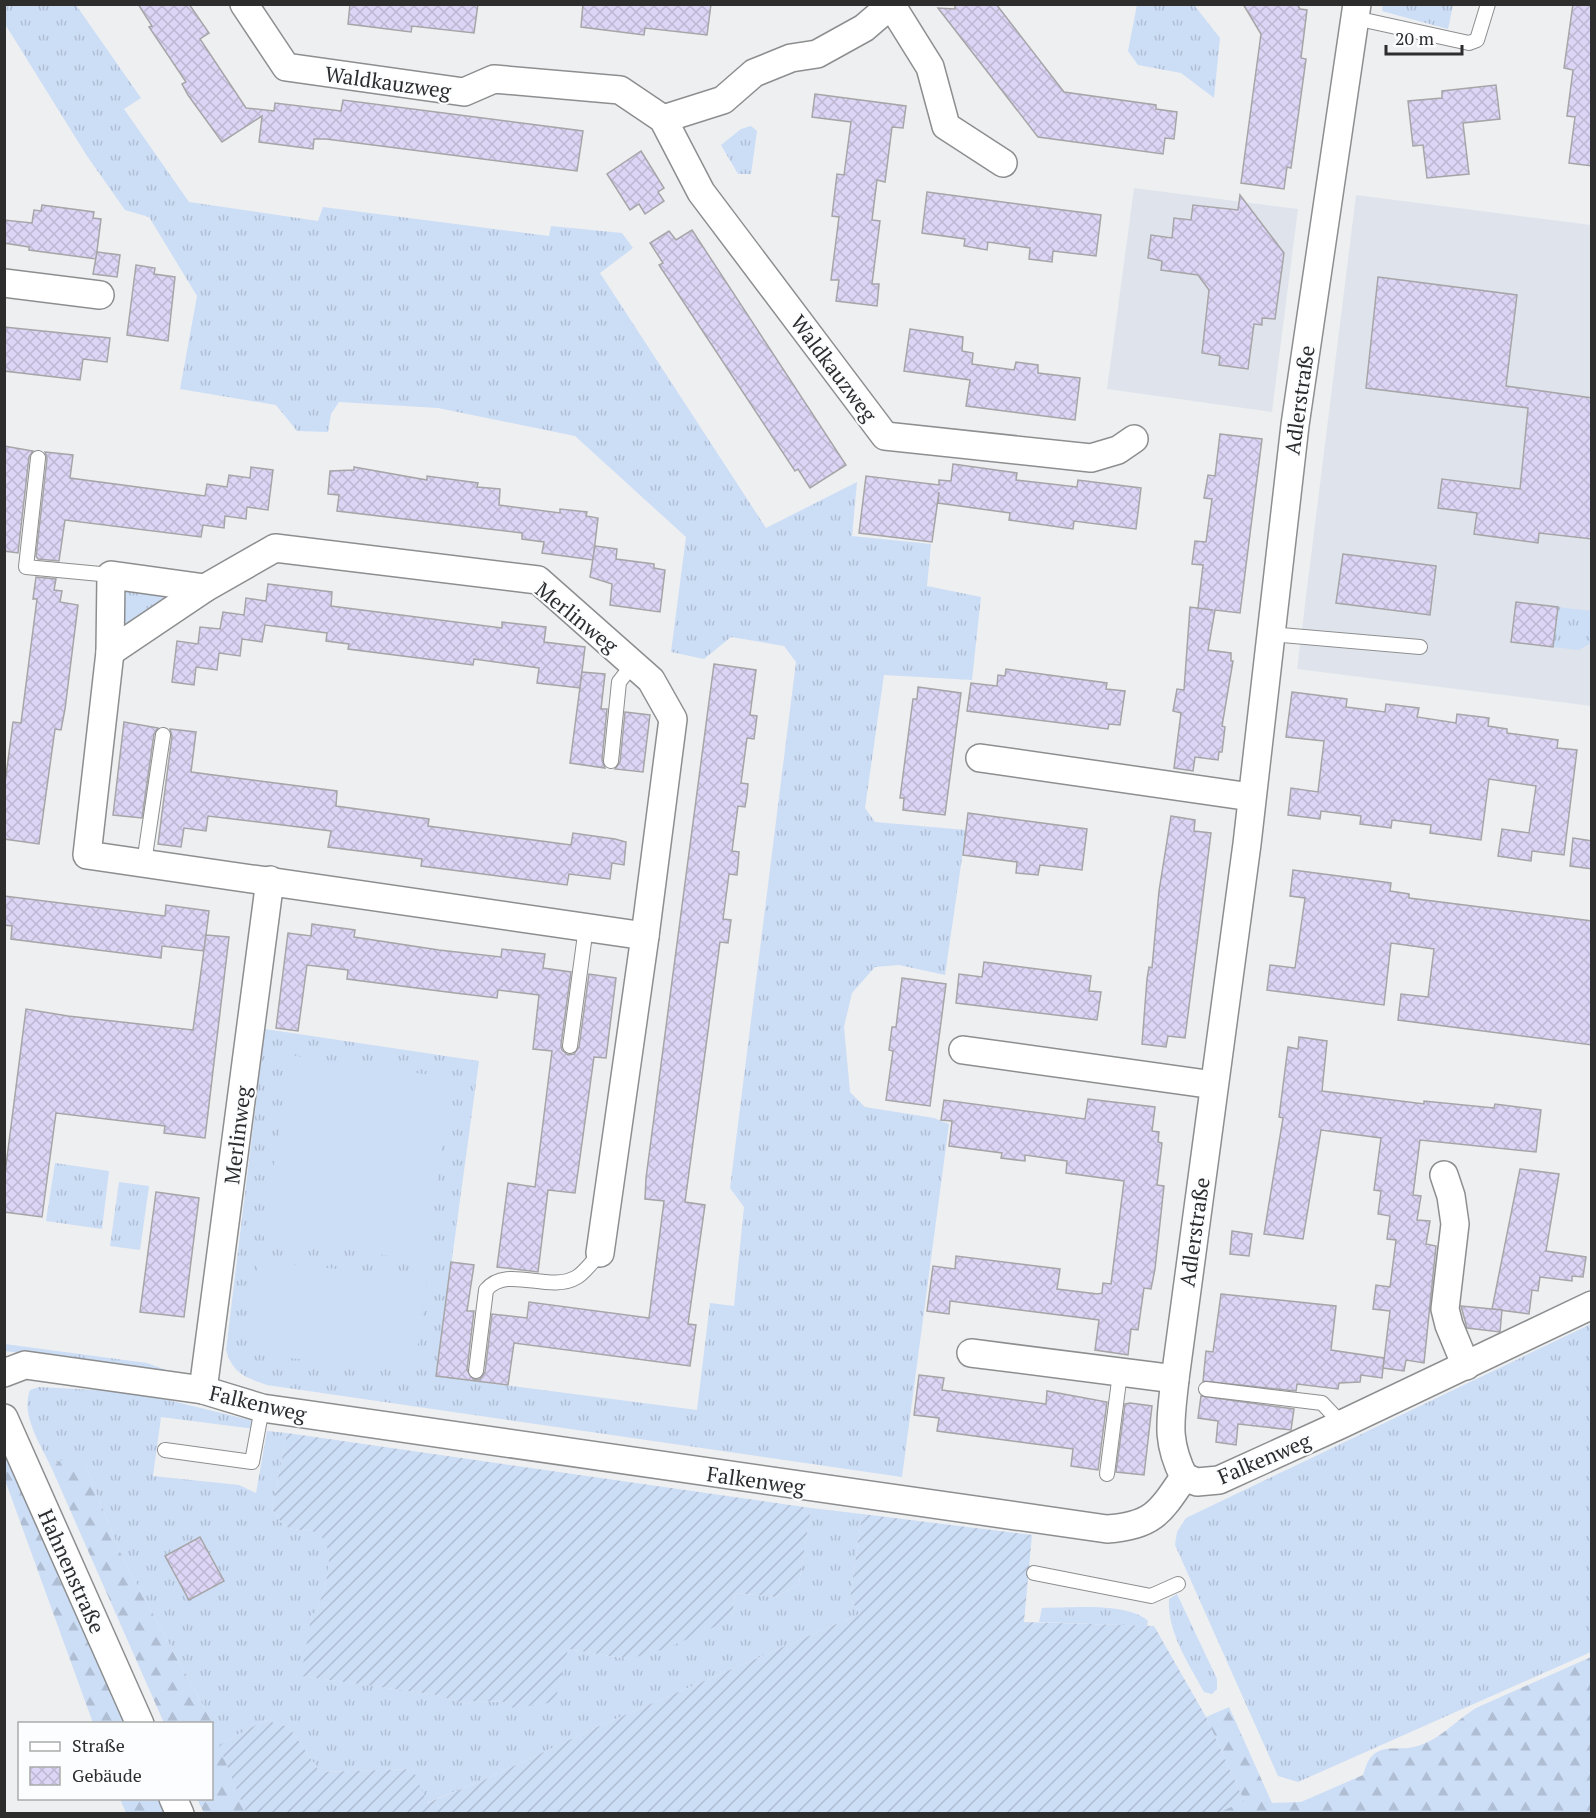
<svg xmlns="http://www.w3.org/2000/svg" width="1596" height="1818" font-family="'PT Serif',serif">
<style>
.built{fill:#dfe4ec}
.grass{fill:url(#grass-tufts)}
.forest{fill:url(#forest-firs)}
.garden{fill:url(#garden-furrows)}
.pitch{fill:#ccddf6}
.building{fill:url(#building-cross-hatch);stroke:#a6a5a7;stroke-width:1.5}
.lines{fill:none;stroke-linecap:round;stroke-linejoin:round}
.lane-casing{stroke:#8d8e8f;stroke-width:16}
.street-casing{stroke:#8d8e8f;stroke-width:30}
.lane{stroke:#fff;stroke-width:14}
.street{stroke:#fff;stroke-width:27}
.labels{text-anchor:middle;dominant-baseline:central;stroke-width:4.5;stroke-linejoin:round;paint-order:stroke}
.street-label{font-size:21px;fill:#2d2d2e;stroke:#fcfdfe}
</style>
<defs>
<pattern id="grass-tufts" width="24" height="20" patternUnits="userSpaceOnUse" patternTransform="scale(1.5)"><rect width="24" height="20" fill="#ccddf6"/><path d="M3 7l-1-3M5 7V3M7 7l1-3M15 17l-1-3M17 17v-4M19 17l1-3" fill="none" stroke="#b0bed3"/></pattern>
<pattern id="forest-firs" width="22" height="20" patternUnits="userSpaceOnUse" patternTransform="scale(1.5)"><rect width="22" height="20" fill="#ccddf6"/><path d="M5 1l3.5 6h-7zM16 11l3.5 6h-7z" fill="#b0bed3"/></pattern>
<pattern id="garden-furrows" width="10" height="10" patternUnits="userSpaceOnUse" patternTransform="scale(1.5)"><rect width="10" height="10" fill="#ccddf6"/><path d="M-1 1l2-2M0 10L10 0M9 11l2-2" fill="none" stroke="#b0bed3"/></pattern>
<pattern id="building-cross-hatch" width="8" height="8" patternUnits="userSpaceOnUse" patternTransform="scale(1.5)"><rect width="8" height="8" fill="#ddd5f5"/><path d="M0 0l8 8M0 8l8-8" fill="none" stroke="#beb7d2"/></pattern>
</defs>
<rect width="100%" height="100%" fill="#eeeff1"/>
<!-- built -->
<g class="built">
<path d="M1134,188L1298,209L1272,412L1107,389Z"/>
<path d="M1356,195L1591,225V706L1297,669Z"/>
</g>
<!-- grass -->
<g class="grass">
<path d="M5,5H76L141,98L124,109L189,202L318,221L323,207L549,236L551,226L622,233L633,248L600,273L766,528L857,482L852,536L931,544L927,586L981,597L972,680L884,675L865,808L875,822L966,830L945,975L899,965L875,967L852,993L844,1027L850,1092L865,1107L934,1118L949,1124L902,1477L267,1385C245,1377 233,1374 226,1350L265,1029L479,1061L436,1376L697,1410L710,1303L734,1306L744,1207L730,1188L796,662L784,646L731,637L704,659L671,652L686,537L575,436L438,408L339,402L331,414L328,432L297,431L276,405L180,389L197,296L149,217L125,210L87,156L5,24Z"/>
<path d="M1137,5H1194L1220,38L1214,98L1181,73L1138,65L1128,51Z"/>
<path d="M1383,5L1451,4L1453,5L1448,29L1382,11Z"/>
<path d="M751,126L757,131L751,174H738L721,145L741,129Z"/>
<path d="M131,590L168,596L167,600L125,626L122,622L126,592Z"/>
<path d="M1558,607L1591,611V643L1579,650L1553,647Z"/>
<path d="M55,1163L109,1171L102,1229L46,1221Z"/>
<path d="M119,1182L149,1186L140,1250L110,1246Z"/>
<path d="M1591,1324V1652L1298,1782L1278,1776L1175,1545L1177,1532L1186,1518Z"/>
<path d="M5,1344L147,1363L166,1370V1372L5,1351Z"/>
<path d="M39,1387L135,1392L254,1421L255,1429L161,1417L153,1476L239,1485L256,1493L267,1431L287,1433L272,1509C276,1514 281,1524 287,1527C296,1532 310,1528 319,1534C340,1550 323,1593 316,1613H312L302,1676L437,1695L465,1704L474,1701L506,1702L514,1708L568,1649L628,1659L732,1619L735,1593L776,1597L799,1584L811,1508L862,1514L850,1599L860,1614L597,1727L484,1780L426,1803L413,1769L320,1772L289,1727L265,1720L219,1745L212,1722L123,1559L87,1470L59,1461L52,1469C42,1446 20,1416 30,1390Z"/>
<path d="M1177,1594L1217,1679V1689L1212,1694L1204,1692C1189,1664 1167,1632 1169,1599Z"/>
<path d="M1042,1608C1070,1608 1127,1602 1148,1621L1147,1626L1039,1622Z"/>
</g>
<!-- forest -->
<g class="forest">
<path d="M5,1450L125,1723H93L5,1480Z"/>
<path d="M74,1457L87,1470L123,1559L212,1722L246,1813H204L197,1799L212,1798V1724L164,1723L52,1469L59,1461Z"/>
<path d="M1591,1657V1813H1216L1244,1801L1206,1717L1229,1707L1272,1803L1301,1802L1363,1775C1366,1766 1368,1757 1377,1752C1387,1746 1402,1750 1414,1747C1439,1741 1455,1721 1476,1708Z"/>
<path d="M120,1799H158L165,1813H126Z"/>
</g>
<!-- garden -->
<g class="garden">
<path d="M287,1433L811,1508L799,1584L776,1597L735,1593L732,1619L665,1649L628,1659L568,1649L555,1702L513,1708L506,1702L474,1701L465,1704L437,1695L301,1676L312,1613H316C323,1593 340,1550 318,1534C310,1528 296,1532 287,1527C281,1524 276,1514 272,1509Z"/>
<path d="M862,1514L1032,1535L1024,1622L1154,1626L1206,1717L1244,1801L1216,1814L246,1813L219,1745L265,1720L289,1727L320,1772L413,1769L427,1803L484,1780L597,1727L860,1614L850,1599Z"/>
</g>
<!-- pitch -->
<g class="pitch">
<path d="M289,1055L452,1078L426,1261L264,1238Z"/>
<path d="M258,1261L427,1278L414,1372L246,1353Z"/>
</g>
<!-- building -->
<g class="building">
<path d="M138,4H189L209,33L200,39L246,108L274,111L275,103L341,111L343,100L583,131L577,171L326,139H314L313,149L259,142L262,116L222,142L188,95L182,84L186,82L149,27L152,26Z"/>
<path d="M350,4H478L474,33L412,26L411,32L348,24Z"/>
<path d="M583,4H711L707,35L645,28L644,35L581,27Z"/>
<path d="M955,4H996L1064,92L1156,105V109L1177,112L1174,139L1165,138L1163,154L1038,137L938,8L955,9Z"/>
<path d="M1243,4H1297L1300,9L1307,10L1301,58L1306,59L1291,168L1287,167L1284,189L1241,183L1261,34Z"/>
<path d="M1573,4H1592V166L1569,163L1575,117L1567,116L1573,70L1564,68Z"/>
<path d="M1496,85L1500,119L1463,123L1469,174L1427,178L1423,145L1413,146L1408,101L1442,98V91Z"/>
<path d="M815,94L906,106L903,128L892,127L885,182L877,180L872,220L880,221L872,284H879L877,306L836,301L839,280H831L839,217L832,216L837,174L844,175L851,122L812,117Z"/>
<path d="M641,151L664,188L658,192L664,201L645,214L639,204L630,210L607,174Z"/>
<path d="M927,192L1101,215L1096,256L1053,251L1052,262L1029,259L1030,248L988,242L987,250L964,246L965,239L922,233Z"/>
<path d="M1240,195L1284,253L1275,319L1262,318V325L1254,324L1248,369L1219,365L1220,356L1202,353L1209,290L1198,275L1161,270L1162,261L1148,258L1151,235L1172,238L1174,218L1191,220L1193,205L1238,210Z"/>
<path d="M42,205L94,212L93,218L101,219L96,259L29,250V247L4,243V220L32,223L34,210L41,211Z"/>
<path d="M692,230L846,465L810,488L798,469L795,471L659,265L663,263L650,243L669,231L676,240Z"/>
<path d="M97,252L120,255L117,277L93,274Z"/>
<path d="M136,265L155,268L154,274L175,277L168,341L127,335Z"/>
<path d="M1378,277L1517,295L1506,386L1592,398V539L1539,533L1538,543L1474,534L1477,513L1438,508L1442,479L1520,489L1528,408L1366,388Z"/>
<path d="M4,327L110,338L107,362L83,359L80,380L4,371Z"/>
<path d="M910,329L963,337L962,351L973,353L972,364L1014,370L1016,362L1038,365V373L1080,378L1075,420L966,406L970,380L904,371Z"/>
<path d="M1220,434L1262,439L1240,613L1215,610L1208,650L1231,653V661H1233L1222,726L1225,727L1222,752H1219L1218,760L1195,757L1193,771L1174,768L1181,713L1173,711L1177,689L1184,690L1190,607L1213,610L1198,608L1203,565L1192,564L1195,541L1206,542L1212,499L1204,498L1208,475L1215,476Z"/>
<path d="M4,446L33,451L29,457L18,553L4,551Z"/>
<path d="M45,452L73,455L70,478L205,496L207,484L227,487L229,475L250,478L251,467L273,470L268,510L247,507L246,519L225,516L224,528L203,525L201,537L65,520L59,561L38,559L36,556L47,459Z"/>
<path d="M953,464L1017,473L1016,480L1077,487L1078,480L1141,488L1136,529L1074,521L1073,529L1009,520L1010,513L938,503L939,492L932,542L859,533L866,476L939,485V480L951,481Z"/>
<path d="M354,467L427,480V476L478,483L477,487L500,489L499,505L560,513V509L587,512L586,516L598,518L593,560L542,553L544,542L522,539V533L337,511L339,495L328,494L330,471L354,470Z"/>
<path d="M595,546L617,549L616,559L654,564V568L665,570L660,612L610,605L612,584L590,577Z"/>
<path d="M1343,554L1436,566L1430,615L1336,603Z"/>
<path d="M36,577L56,579L54,590L62,591L60,602L78,605L65,709L61,730L55,729L39,844L4,839V791L13,722L21,723L37,599H33Z"/>
<path d="M268,584L332,592L331,606L502,628V622L546,627L544,642L585,647L580,688L537,683L539,668L474,659L473,665L348,649L349,644L326,641L327,633L265,625L262,642L242,639L240,656L219,653L217,670L196,667L194,685L172,682L177,641L198,644L200,627L220,629L223,612L244,615L246,598L266,601Z"/>
<path d="M1516,602L1558,607L1553,647L1511,642Z"/>
<path d="M714,664L756,670L750,715L757,716L754,739L747,738L741,783L748,784L747,795L745,807L738,806L732,851L739,852L737,875L729,874L723,919L731,920L728,943L720,942L685,1202L705,1205L688,1324L696,1325L690,1366L514,1343L508,1385L436,1376L451,1262L474,1265L467,1311H474L467,1370L474,1380L480,1379L485,1372L492,1314L527,1318L529,1302L649,1318L664,1201L645,1199L646,1178Z"/>
<path d="M1006,669L1107,683L1106,689L1125,691L1120,725L1109,724L1108,729L967,711L971,683L997,686L998,675L1005,676Z"/>
<path d="M582,672L605,674L601,709H607L602,760L605,768L570,763Z"/>
<path d="M918,687L961,693L945,815L903,810L904,798H900L913,699H917Z"/>
<path d="M1292,692L1347,699L1346,707L1385,712L1386,704L1419,708L1417,717L1456,723L1457,714L1489,718L1488,726L1507,729V733L1558,740L1557,748L1577,750L1564,855L1532,851L1531,861L1498,856L1502,829L1529,833L1536,786L1489,779L1481,840L1430,833L1431,825L1392,820L1391,828L1360,824L1361,816L1321,811L1320,819L1288,815L1291,788L1318,792L1324,741L1286,737Z"/>
<path d="M625,712L650,715L643,772L615,769L620,762Z"/>
<path d="M124,722L158,728L154,734L142,818L113,815Z"/>
<path d="M170,729L196,732L191,772L337,791L336,806L429,819L428,826L571,845L573,833L615,839L626,842L624,865L612,863L610,879L569,874L567,885L421,866L422,859L328,847L331,831L208,816L206,831L184,828L181,847L158,844L172,736Z"/>
<path d="M968,813L1087,829L1082,870L1040,865L1038,875L1016,873L1017,862L963,855Z"/>
<path d="M1171,816L1195,820L1194,831L1211,833L1185,1038L1168,1036L1166,1047L1142,1044L1147,979L1149,967L1152,968L1159,891Z"/>
<path d="M1573,838L1592,841V869L1570,866Z"/>
<path d="M1293,870L1391,883L1390,891L1409,894V898L1592,921V1045L1398,1020L1401,994L1428,997L1434,949L1391,943L1384,1005L1267,990L1270,965L1295,968L1305,898L1290,896Z"/>
<path d="M4,896L165,916L166,905L209,911L204,951L162,946L161,958L11,939L12,926L4,925Z"/>
<path d="M312,924L355,930L354,937L439,950L501,957L502,949L545,954L543,968L571,972L561,1045L562,1050L568,1055L574,1054L579,1047L589,974L616,978L606,1058L594,1057L575,1193L548,1190L538,1272L497,1267L508,1183L535,1187L552,1051L533,1049L539,995L498,990L497,998L455,993L347,979L348,970L307,965L298,1031L276,1028L288,933L311,936Z"/>
<path d="M206,935L229,937L205,1138L164,1133L165,1126L56,1113L42,1217L4,1212V1181L26,1009L68,1016L193,1030Z"/>
<path d="M984,962L1091,976L1089,991L1101,992L1097,1020L956,1003L959,974L982,977Z"/>
<path d="M902,978L946,984L930,1106L886,1100L893,1051L889,1050L892,1027H896Z"/>
<path d="M1299,1037L1327,1041L1322,1091L1424,1104V1101L1494,1108L1495,1104L1541,1110L1536,1152L1420,1140L1413,1195L1421,1196L1417,1220L1430,1221L1426,1244L1436,1246L1424,1363L1406,1360L1404,1371L1383,1368L1390,1311L1373,1309L1376,1285L1390,1287L1396,1240L1387,1239L1390,1216L1378,1214L1381,1191L1374,1190L1381,1138L1321,1130L1303,1239L1264,1234L1283,1118L1279,1117L1288,1047L1298,1049Z"/>
<path d="M1088,1099L1155,1107L1152,1131L1159,1132L1158,1142L1162,1143L1157,1185L1164,1186L1155,1269L1151,1289L1144,1288L1138,1330L1131,1329L1128,1355L1095,1350L1099,1320L950,1301L949,1314L927,1311L933,1266L955,1269L956,1256L1060,1269L1057,1289L1098,1294L1102,1293L1103,1283L1111,1284L1124,1181L1066,1173L1067,1161L1025,1155V1161L1001,1158L1002,1153L949,1146L952,1121L941,1120L944,1100L1085,1119Z"/>
<path d="M1520,1169L1559,1174L1546,1251L1586,1257L1583,1277L1572,1276V1281L1540,1277L1538,1291L1532,1290L1529,1314L1492,1309Z"/>
<path d="M156,1192L199,1198L184,1317L140,1312Z"/>
<path d="M1232,1231L1252,1234L1249,1256L1230,1254Z"/>
<path d="M1221,1294L1336,1306L1331,1350L1384,1358L1382,1378L1361,1375L1360,1382L1339,1383L1338,1389L1297,1384L1296,1391L1203,1381L1206,1351L1213,1352Z"/>
<path d="M1461,1306L1502,1310L1500,1332L1467,1328Z"/>
<path d="M919,1375L944,1378L942,1390L1046,1404L1047,1391L1107,1402L1098,1470L1071,1466L1073,1449L937,1431L939,1418L914,1415Z"/>
<path d="M1201,1396L1294,1409L1291,1430L1238,1424L1236,1445L1216,1442L1218,1421L1198,1418Z"/>
<path d="M1130,1403L1152,1406L1144,1475L1116,1472L1125,1404Z"/>
<path d="M200,1537L224,1581L189,1600L165,1556Z"/>
</g>
<g class="lines">
<defs>
<g id="lane">
<path d="M1355,18L1469,43L1477,40L1488,4"/>
<path d="M38,458L26,567L111,575"/>
<path d="M1269,634L1420,647"/>
<path d="M611,761L619,682L633,664"/>
<path d="M144,863L163,735"/>
<path d="M570,1046L586,927"/>
<path d="M476,1371L486,1290C507,1264 549,1294 577,1277C585,1272 593,1261 600,1253"/>
<path d="M1206,1389L1322,1403L1342,1424"/>
<path d="M165,1450L252,1462L262,1408"/>
<path d="M1107,1474L1120,1373"/>
<path d="M1034,1573L1151,1596L1178,1584"/>
</g>
<g id="street">
<path d="M244,4L286,67L464,92L494,79L620,90L663,119L701,192L885,436L1091,458L1118,450L1134,439"/>
<path d="M892,6L930,67L946,126L1003,163"/>
<path d="M663,119L723,100L754,73L791,58L817,54L864,28L892,4"/>
<path d="M4,283L100,295"/>
<path d="M205,588L111,575L110,652L87,855L645,936"/>
<path d="M110,652L205,588L275,548L538,580L651,680L673,719L645,936L600,1253"/>
<path d="M980,758L1251,797"/>
<path d="M963,1050L1214,1085"/>
<path d="M1444,1175L1451,1196L1455,1224L1445,1309L1449,1325L1466,1366"/>
<path d="M971,1353L1175,1379"/>
<path d="M4,1373L25,1365L203,1390L262,1408L1107,1529C1152,1526 1160,1513 1184,1477"/>
<path d="M203,1390L270,880"/>
<path d="M4,1418L140,1724"/>
<path d="M1184,1477C1165,1439 1171,1419 1175,1379L1247,844L1295,425L1357,4"/>
<path d="M1184,1477L1197,1482L1219,1480L1342,1424L1592,1305"/>
<path d="M173,1798L180,1814"/>
</g>
</defs>
<!-- lane casing -->
<use href="#lane" class="lane-casing"/>
<!-- street casing -->
<use href="#street" class="street-casing"/>
<!-- lane -->
<use href="#lane" class="lane"/>
<!-- street -->
<use href="#street" class="street"/>
</g>
<g class="labels">
<!-- street labels -->
<g class="street-label">
<text transform="translate(388 82) rotate(8)">Waldkauzweg</text>
<text transform="translate(834 368) rotate(53)">Waldkauzweg</text>
<text transform="translate(1299 400) rotate(-82)">Adlerstraße</text>
<text transform="translate(577 617) rotate(39)">Merlinweg</text>
<text transform="translate(237 1135) rotate(-83)">Merlinweg</text>
<text transform="translate(1194 1232) rotate(-82)">Adlerstraße</text>
<text transform="translate(258 1403) rotate(13)">Falkenweg</text>
<text transform="translate(1264 1458) rotate(-23)">Falkenweg</text>
<text transform="translate(756 1480) rotate(8)">Falkenweg</text>
<text transform="translate(72 1571) rotate(66)">Hahnenstraße</text>
</g>
</g>
<!-- border -->
<rect width="1596" height="1818" fill="none" stroke="#2d2d2e" stroke-width="12"/>
<!-- legend -->
<rect x="18" y="1722" width="195" height="78" fill="#fcfdfe" stroke="#a9aaab" stroke-width="1.5"/>
<rect x="30" y="1742" width="30" height="9" fill="#ffffff" stroke="#a9aaab" stroke-width="1.5"/>
<text x="72" y="1752" font-size="18" fill="#2d2d2e">Straße</text>
<rect x="30" y="1767" width="30" height="18" fill="url(#building-cross-hatch)" stroke="#a9aaab" stroke-width="1.5"/>
<text x="72" y="1782" font-size="18" fill="#2d2d2e">Gebäude</text>
<!-- scale -->
<path d="M1386 45v9h76v-9" fill="none" stroke="#2d2d2e" stroke-width="3"/>
<text x="1395" y="45" font-size="18" fill="#2d2d2e" stroke="#fcfdfe" stroke-width="4.5" paint-order="stroke">20 m</text>
</svg>
